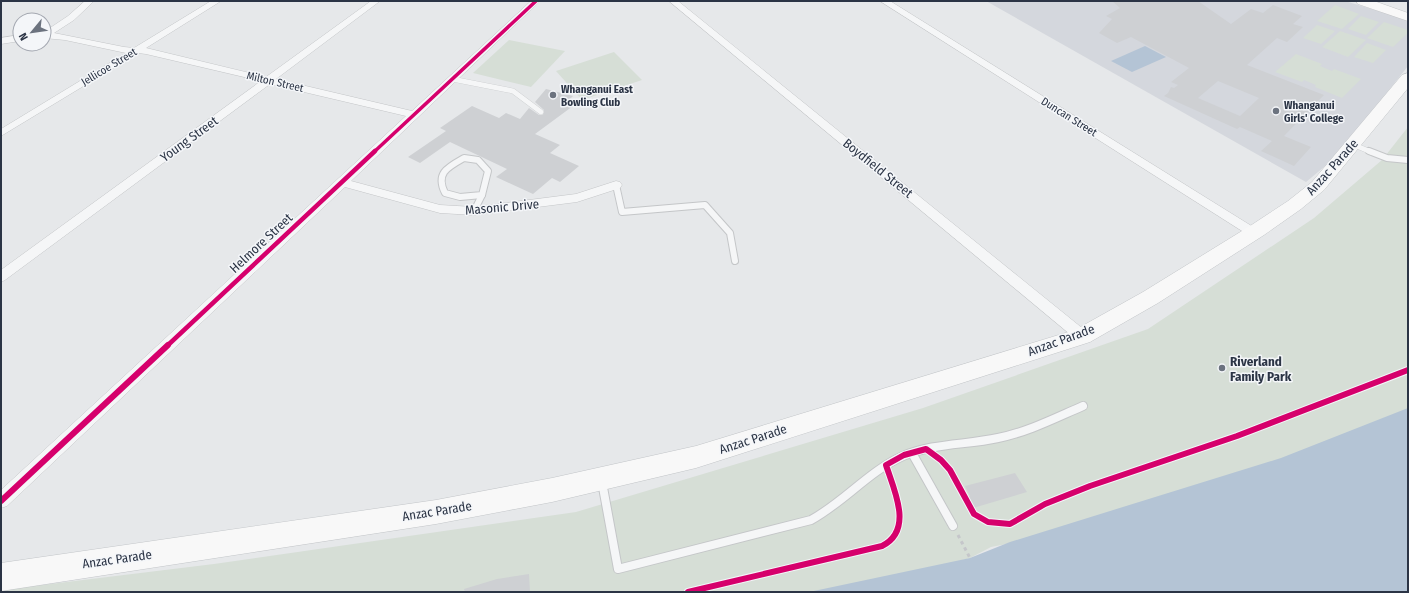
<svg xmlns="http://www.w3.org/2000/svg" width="1409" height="593" font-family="'Fira Sans Condensed',sans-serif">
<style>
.built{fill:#d4d7dd}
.green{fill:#d6ded6}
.water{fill:#b4c4d5}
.building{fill:#ced0d3;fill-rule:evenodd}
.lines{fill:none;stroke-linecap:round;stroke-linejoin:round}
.lane-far2-casing{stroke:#c4c6c8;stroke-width:5.5}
.lane-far1-casing{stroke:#c4c6c8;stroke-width:8}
.lane-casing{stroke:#c4c6c8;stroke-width:10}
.street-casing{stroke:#c4c6c8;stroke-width:1}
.secondary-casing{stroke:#c4c6c8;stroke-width:1}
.primary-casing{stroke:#c2c5c8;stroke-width:1}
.path{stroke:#c5c6ca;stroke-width:3;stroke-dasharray:3.5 3.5;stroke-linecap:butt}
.lane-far2{stroke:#f5f6f7;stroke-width:5}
.lane-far1{stroke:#f5f6f7;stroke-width:6}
.lane{stroke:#f5f6f7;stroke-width:8}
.street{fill:#f5f6f7;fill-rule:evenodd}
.secondary{fill:#f8f8f8;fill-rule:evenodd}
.primary{fill:#f8f8f8;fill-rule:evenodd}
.cycleway-far2-casing{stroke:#f4f6f9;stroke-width:5.5}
.cycleway-far1-casing{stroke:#f4f6f9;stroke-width:7}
.cycleway-casing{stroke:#f4f6f9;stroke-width:8}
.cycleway-far2{stroke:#d6006c;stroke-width:3.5}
.cycleway-far1{stroke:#d6006c;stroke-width:4.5}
.cycleway{stroke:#d6006c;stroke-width:6}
.poi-dot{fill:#6c737f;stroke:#f4f6f9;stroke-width:1.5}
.labels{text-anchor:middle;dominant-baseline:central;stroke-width:3;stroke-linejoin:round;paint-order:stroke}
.far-street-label{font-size:11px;fill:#2b3445;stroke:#f4f6f9}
.far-poi-label{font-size:11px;font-weight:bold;fill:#2b3445;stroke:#f4f6f9;text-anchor:start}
.street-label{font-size:13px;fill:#2b3445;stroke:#f4f6f9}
.poi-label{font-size:13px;font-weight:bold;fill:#2b3445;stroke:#f4f6f9;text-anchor:start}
</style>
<rect width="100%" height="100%" fill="#e6e8ea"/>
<!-- built -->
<path class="built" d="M986,1H1345L1408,20V66L1336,157L1306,182Z"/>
<!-- green -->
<g class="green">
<path d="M1335,5L1359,14L1342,29L1317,21Z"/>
<path d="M1361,16L1379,22L1366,35L1348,29Z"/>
<path d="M1384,22L1408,30V33L1393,47L1367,38Z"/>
<path d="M1317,25L1335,31L1321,44L1303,38Z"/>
<path d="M1340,31L1366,40L1348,57L1322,47Z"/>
<path d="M509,40L565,51L531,87L473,73Z"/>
<path d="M1367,43L1386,50L1373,63L1354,57Z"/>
<path d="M614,52L642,80L582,100L556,71Z"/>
<path d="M1296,54L1322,64L1320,66L1332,71L1334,69L1361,79L1342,98L1315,87L1316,85L1304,80L1302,82L1275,72Z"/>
<path d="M1408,127V424L1207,504L991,547L970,558L848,592H1V590L214,564L576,512L923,408L1148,329L1314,218L1382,160Z"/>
</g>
<!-- water -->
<g class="water">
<path d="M1145,46L1166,57L1132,72L1111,61Z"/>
<path d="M1408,408V592H809L970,558L1010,542L1281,458Z"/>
</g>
<!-- building -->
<g class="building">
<path d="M1112,1H1198L1231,24L1251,9L1263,13L1273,5L1302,16L1293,24L1303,27L1287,42L1277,38L1247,65L1324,95L1284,136L1311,147L1294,166L1261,151L1272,141L1240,127L1237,129L1164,96L1168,93L1171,87L1174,88L1178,85L1171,82L1189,68L1131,37L1117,43L1099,33L1112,19L1106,16L1120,8ZM1218,81L1259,98L1240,116L1198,98Z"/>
<path d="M546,89L573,96L565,104L573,106L535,134L560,145L550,153L579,166L560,182L552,178L533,194L496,177L507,169L450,142L420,163L408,157L446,131L440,128L472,106L499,118L506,113L520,119L529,108L539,115H543L544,110L535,102Z"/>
<path d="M1015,473L1027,492L973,508L967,497L970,496L965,486Z"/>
<path d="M529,574L530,592H465L464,589L497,579Z"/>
</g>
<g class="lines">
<defs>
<g id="lane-far2">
<path d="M452,79L513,91L541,112"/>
<path d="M1352,144L1371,152"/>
</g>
<g id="lane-far1">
<path d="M1369,151L1387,158L1408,160"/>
<path d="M464,158L478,160L488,171L482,195L460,197L445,193C435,173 448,167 464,158Z"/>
<path d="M616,185L622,212L705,205L730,233L735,261"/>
<path d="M474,211L482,195"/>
</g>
<g id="lane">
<path d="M912,453L953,526"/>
<path d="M602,482L618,569L811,520C844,502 869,471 903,456C933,443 967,445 998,438C1028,432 1055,418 1083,406"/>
</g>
<g id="street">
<path d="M85,1H94L74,20L54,33L124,47L134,48L211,1H221L146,48L266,77L371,1H380L276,79L412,111L531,1H540L351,181L440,205L474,207L576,194L616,181L620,182L622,185L620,188L577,202L474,215L440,213L345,187L7,506L1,508V490L406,116L270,84L5,280L1,282V270L261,81L146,54L138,53L1,136V129L126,53L65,40L44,38V32L68,16Z"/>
<path d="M669,1H678L1087,332L1089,336L1087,340L1082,341L1077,340Z"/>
<path d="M880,1H890L1258,230L1260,233L1258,236L1254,237L1250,236Z"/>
<path d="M20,35V41L1,44V38Z"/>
</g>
<path id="secondary" d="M1356,1H1374L1408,13V21L1358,4Z"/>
<path id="primary" d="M1408,73V88L1324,190L1301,209L1264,235L1158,303L1090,342L696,468L552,502L436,524L1,591V563L436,500L552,478L696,446L1075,330L1143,292L1250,226L1288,201L1312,182L1402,75Z"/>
</defs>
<!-- lane-far2 casing -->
<use href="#lane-far2" class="lane-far2-casing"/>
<!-- lane-far1 casing -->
<use href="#lane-far1" class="lane-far1-casing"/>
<!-- lane casing -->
<use href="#lane" class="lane-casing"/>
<!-- street casing -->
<use href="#street" class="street-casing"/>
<!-- secondary casing -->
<use href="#secondary" class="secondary-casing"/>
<!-- primary casing -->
<use href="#primary" class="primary-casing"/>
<!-- path -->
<g class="path">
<path d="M937,458L950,470L974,514L988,522L1010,524L1045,504L1090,486L1237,436L1408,370"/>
<path d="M958,535L970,558"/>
</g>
<!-- lane-far2 -->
<use href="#lane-far2" class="lane-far2"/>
<!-- lane-far1 -->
<use href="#lane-far1" class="lane-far1"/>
<!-- lane -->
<use href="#lane" class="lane"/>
<!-- street -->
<use href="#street" class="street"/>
<!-- secondary -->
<use href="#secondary" class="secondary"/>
<!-- primary -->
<use href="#primary" class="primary"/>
<defs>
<path id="cycleway-far2" d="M374,152L536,1"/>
<path id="cycleway-far1" d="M167,346L375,151"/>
<g id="cycleway">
<path d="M1,501L168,345"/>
<path d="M688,592L882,546C914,530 894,490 886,465L904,455L926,449L941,460L950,470L974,514L988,522L1010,524L1045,504L1090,486L1237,436L1408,370"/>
</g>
</defs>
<!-- cycleway-far2 casing -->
<use href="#cycleway-far2" class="cycleway-far2-casing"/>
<!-- cycleway-far1 casing -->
<use href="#cycleway-far1" class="cycleway-far1-casing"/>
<!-- cycleway casing -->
<use href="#cycleway" class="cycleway-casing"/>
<!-- cycleway-far2 -->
<use href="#cycleway-far2" class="cycleway-far2"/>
<!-- cycleway-far1 -->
<use href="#cycleway-far1" class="cycleway-far1"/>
<!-- cycleway -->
<use href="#cycleway" class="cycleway"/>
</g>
<!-- markers -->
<g class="poi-dot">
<circle cx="553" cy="95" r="4"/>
<circle cx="1276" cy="111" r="4"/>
<circle cx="1222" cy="368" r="4"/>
</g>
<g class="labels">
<!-- far-street labels -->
<g class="far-street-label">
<text transform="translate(109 67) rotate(-31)">Jellicoe Street</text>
<text transform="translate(275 82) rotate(13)">Milton Street</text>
<text transform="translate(1069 117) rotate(32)">Duncan Street</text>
</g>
<!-- far-poi labels -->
<g class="far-poi-label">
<text x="561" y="89">Whanganui East<tspan x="561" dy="13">Bowling Club</tspan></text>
<text x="1284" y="105">Whanganui<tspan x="1284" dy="13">Girls' College</tspan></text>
</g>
<!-- street labels -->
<g class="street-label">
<text transform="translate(189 139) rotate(-36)">Young Street</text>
<text transform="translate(1332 167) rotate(-48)">Anzac Parade</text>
<text transform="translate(878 168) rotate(39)">Boydfield Street</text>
<text transform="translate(502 207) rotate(-5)">Masonic Drive</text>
<text transform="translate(261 243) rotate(-43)">Helmore Street</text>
<text transform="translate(1061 340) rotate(-20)">Anzac Parade</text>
<text transform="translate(753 439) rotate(-18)">Anzac Parade</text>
<text transform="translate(437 511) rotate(-9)">Anzac Parade</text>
<text transform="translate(117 559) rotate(-8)">Anzac Parade</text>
</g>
<!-- poi labels -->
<g class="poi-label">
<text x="1230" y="361">Riverland<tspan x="1230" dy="15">Family Park</tspan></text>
</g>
</g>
<!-- border -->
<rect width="1409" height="593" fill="none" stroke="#2b3445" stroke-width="4"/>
<!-- north arrow -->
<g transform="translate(32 32) rotate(241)"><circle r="19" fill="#f4f6f9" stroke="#a4a8b1"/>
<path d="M0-3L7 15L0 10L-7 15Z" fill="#6c737f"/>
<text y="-6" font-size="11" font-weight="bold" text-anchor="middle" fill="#2b3445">N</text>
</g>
</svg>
